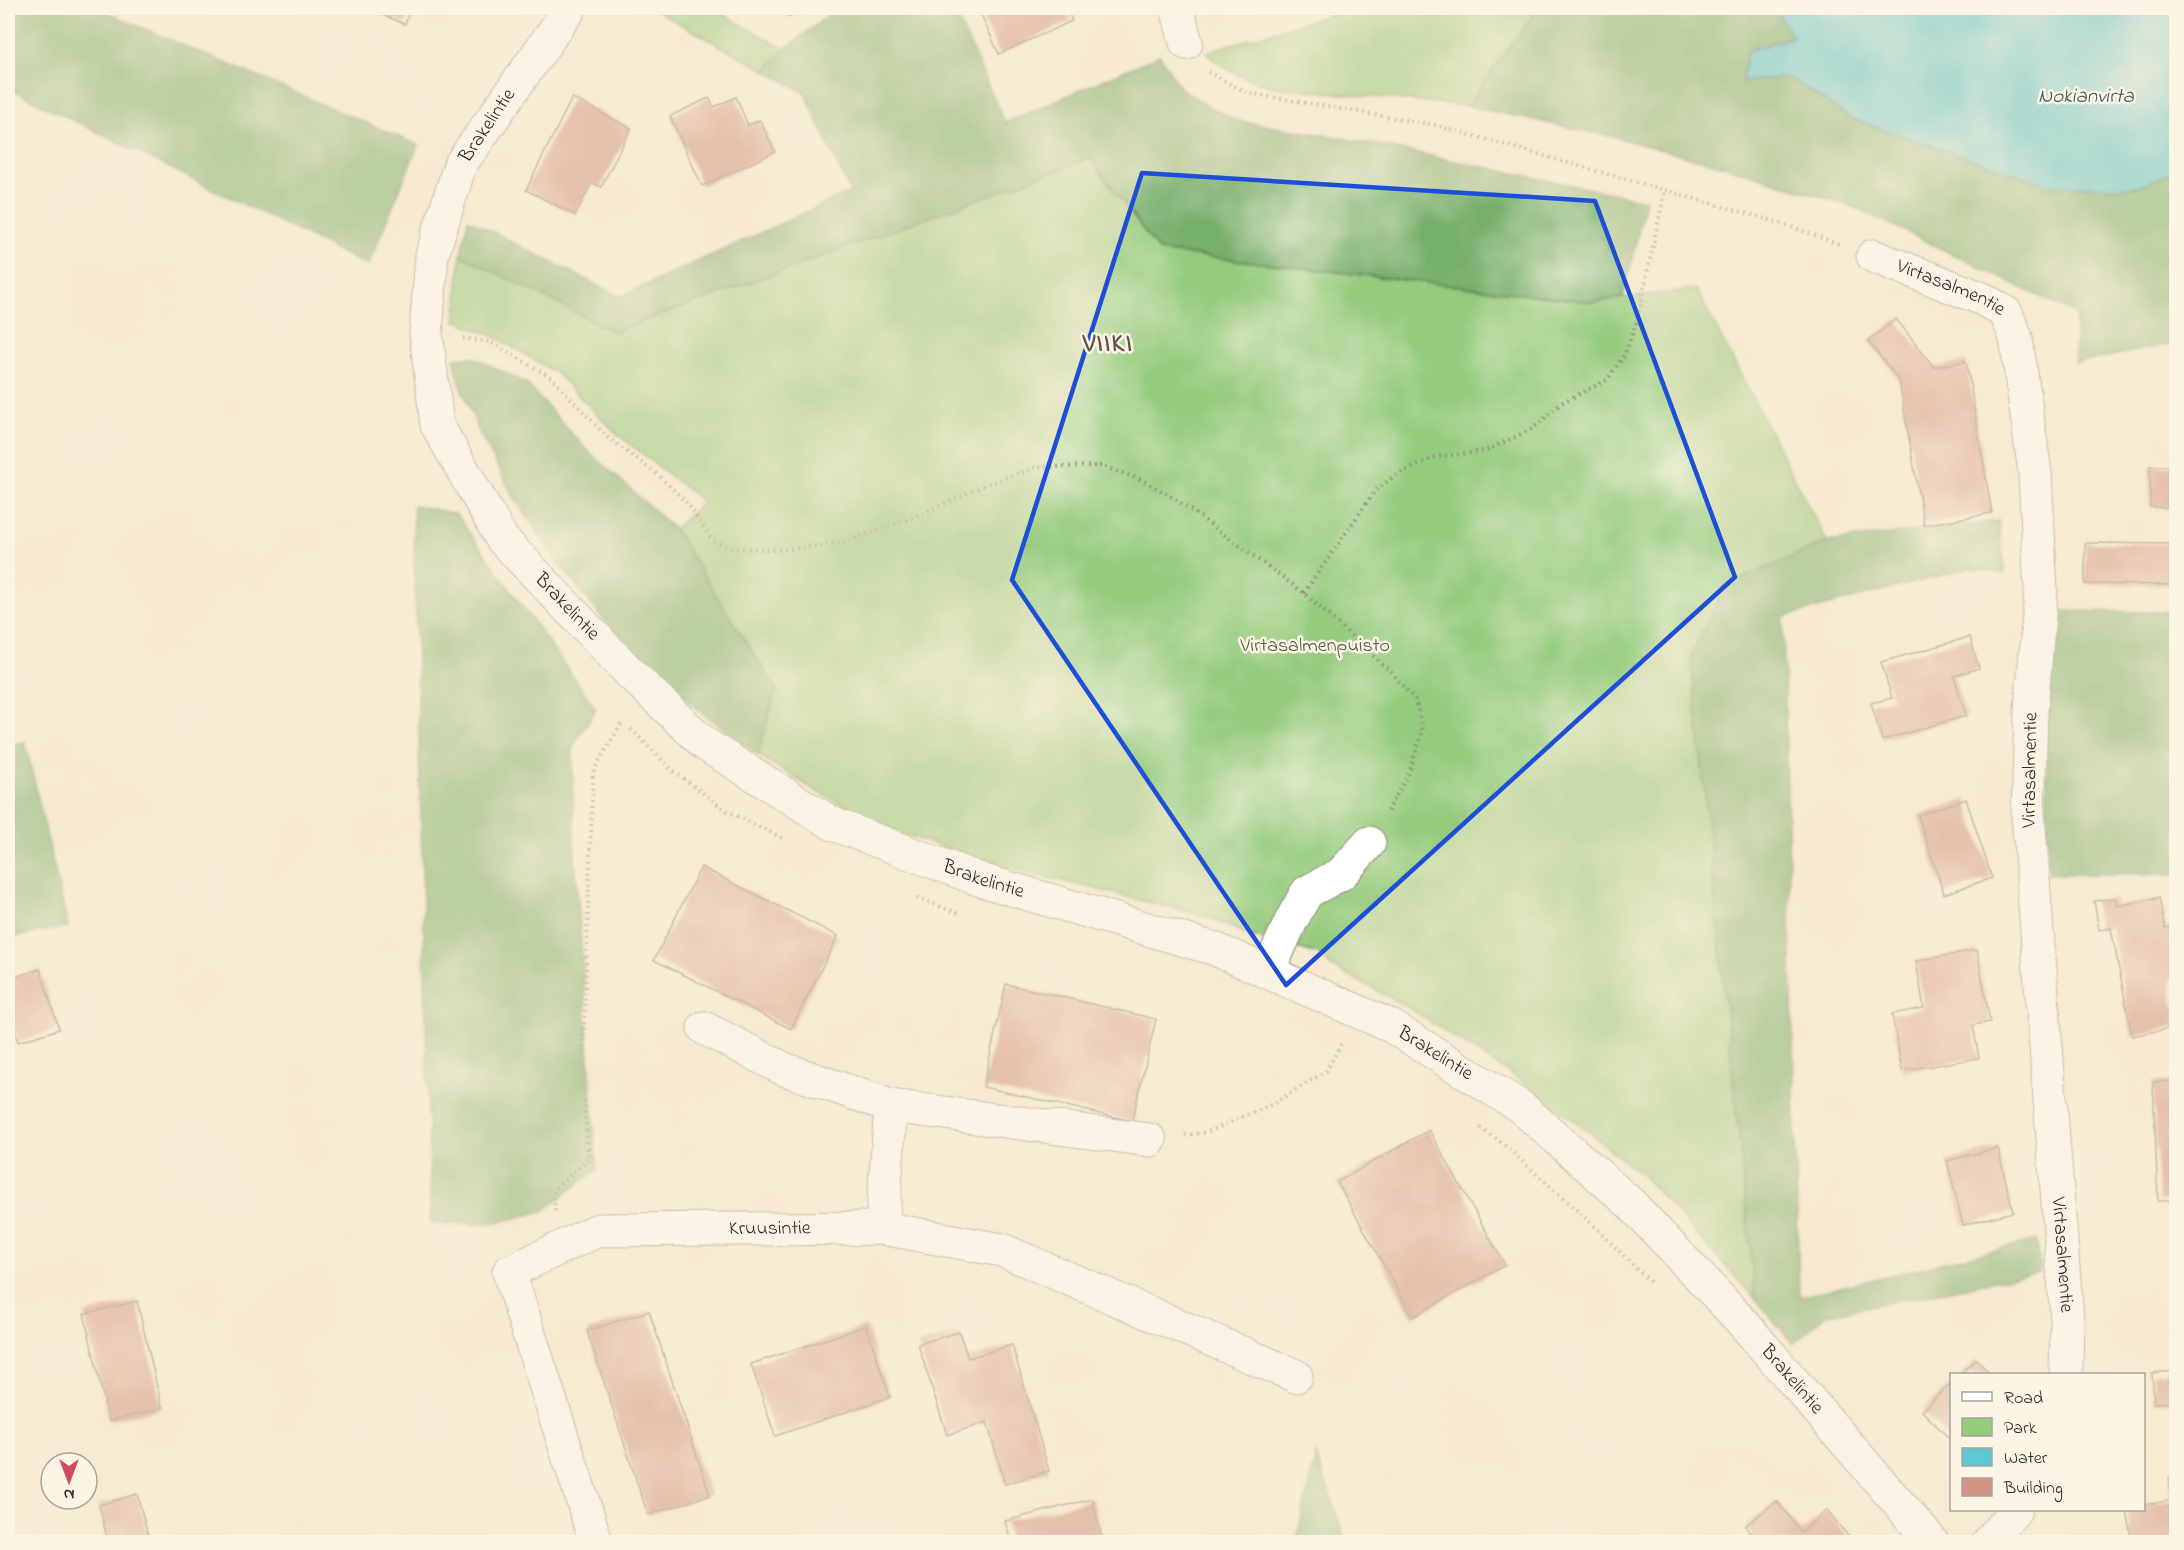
<svg xmlns="http://www.w3.org/2000/svg" width="2184" height="1550" font-family="'Indie Flower',sans-serif">
<style>
.green{fill:#94cb7d;stroke:#607b54;stroke-width:1.5}
.forest{fill:#77af6c;stroke:#516d4c;stroke-width:1.5}
.water{fill:#5cc9d4;stroke:#447a80;stroke-width:1.5}
.building{fill:#d39385}
.lines{fill:none;stroke-linecap:round;stroke-linejoin:round}
.minor-casing{stroke:#908a7e;stroke-width:35}
.path{stroke:#908a7e;stroke-width:4;stroke-dasharray:1.5 4.5;stroke-linecap:butt}
.minor{stroke:#fff;stroke-width:33}
.marked{fill:none;stroke:#1d4ed8;stroke-width:4.5;stroke-linejoin:round}
.labels{text-anchor:middle;dominant-baseline:central;stroke-width:5;stroke-linejoin:round;paint-order:stroke}
.street-label{font-size:20px;fill:#2b2b2b;stroke:#fcf5e5}
.park-label{font-size:20px;fill:#4a5b44;stroke:#fcf5e5}
.water-label{font-size:21px;font-style:italic;fill:#3a5a5e;stroke:#fcf5e5}
.district-label{font-size:26px;font-weight:bold;letter-spacing:1.5px;fill:#664f4a;stroke:#fcf5e5}
</style>
<rect width="100%" height="100%" fill="#fcf5e5"/>
<filter id="ink" filterUnits="userSpaceOnUse"><feTurbulence type="fractalNoise" baseFrequency=".0167" numOctaves="2"/><feDisplacementMap in="SourceGraphic" scale="12" xChannelSelector="R" yChannelSelector="G"/><feConvolveMatrix kernelMatrix="1 2 1 2 8 2 1 2 1" color-interpolation-filters="sRGB"/></filter>
<filter id="wash" filterUnits="userSpaceOnUse"><feTurbulence type="fractalNoise" baseFrequency=".008" numOctaves="4" result="noise"/><feDisplacementMap in="SourceGraphic" scale="24" xChannelSelector="R" yChannelSelector="G"/><feGaussianBlur stdDeviation="1.35" result="paint"/><feColorMatrix in="noise" values="0 0 0 0 0 0 0 0 0 0 0 0 0 0 0 0 0 1.4 0 .05"/><feComposite in="paint" operator="in"/></filter>
<g filter="url(#wash)">
<rect width="100%" height="100%" fill="#f5e9d0"/>
<!-- green -->
<g class="green">
<path d="M652,8H712L785,49L765,70Z"/>
<path d="M1351,8H1543L1535,12L1467,106L1274,87C1246,79 1227,73 1206,52Z"/>
<path d="M1090,158L1159,251L1592,302L1696,289L1827,542L1726,586L1691,657L1755,1298L1644,1177L1583,1127L1526,1084L1406,1006L1330,966L1319,954L1251,936L1205,916L1010,868L902,834L818,792L758,755L776,689L674,529L703,502L616,433L556,373L498,338L455,320L461,255L615,332Z"/>
</g>
<!-- forest -->
<g class="forest">
<path d="M8,8H96L418,145L368,266L8,88Z"/>
<path d="M838,8H953L1005,123L1160,55L1180,88L1208,106L1238,121L1337,137L1646,200L1623,298L1592,302L1159,251L1090,158L614,332L461,255L468,219L620,297L850,192L805,93L765,70L785,49Z"/>
<path d="M1543,8H1774L1793,37L1747,51L1743,81L1788,77L1853,119L2135,188L2172,172L2176,173V343L2075,363L2076,314L1859,209L1731,168L1614,137L1467,106L1535,12Z"/>
<path d="M473,357L526,383L583,446L674,529L776,689L758,755L705,715L631,653L563,569L515,499L480,434L460,385L454,358Z"/>
<path d="M413,505L456,514L596,709L573,746L574,844L597,1170L543,1211L491,1224H431Z"/>
<path d="M1999,521L2005,574L1970,568L1783,617L1799,1297L2037,1240L2040,1272L1826,1315L1793,1344L1755,1298L1691,656L1725,586L1827,542Z"/>
<path d="M2054,611L2176,612V874H2048L2046,730Z"/>
<path d="M25,742L68,927L8,938V745Z"/>
<path d="M1316,1454L1346,1542H1296Z"/>
</g>
<!-- water -->
<path class="water" d="M1774,8H2176V173L2172,172L2135,188L2049,185L1852,119L1788,77L1743,81L1747,51L1793,37Z"/>
<g id="blocks">
<!-- building -->
<g class="building">
<path d="M365,8H411L405,24Z"/>
<path d="M777,8H798L790,17Z"/>
<path d="M978,8H1066L1072,21L999,54Z"/>
<path d="M736,97L748,125L760,120L775,152L702,186L670,116L709,98L714,107Z"/>
<path d="M572,98L631,128L601,187L592,183L575,215L526,190Z"/>
<path d="M1896,319L1934,367L1966,361L1992,513L1924,525L1899,380L1868,341Z"/>
<path d="M2150,466H2176V508L2150,507Z"/>
<path d="M2085,543L2176,544V585L2085,584Z"/>
<path d="M1970,637L1979,668L1954,676L1966,716L1882,740L1871,703L1892,698L1881,662Z"/>
<path d="M1966,799L1992,878L1944,894L1918,815Z"/>
<path d="M701,867L838,936L791,1029L654,960Z"/>
<path d="M2115,898L2117,906L2159,898L2165,928L2176,926V978L2170,979L2176,1013V1027L2132,1036L2111,928L2099,930L2094,901Z"/>
<path d="M1977,950L1990,1022L1973,1025L1979,1058L1902,1071L1892,1014L1924,1008L1916,961Z"/>
<path d="M40,969L59,1029L18,1042L8,1007V979Z"/>
<path d="M1006,984L1156,1019L1132,1121L983,1087Z"/>
<path d="M2176,1081V1200L2158,1201L2153,1082Z"/>
<path d="M1429,1130L1505,1265L1413,1317L1337,1182Z"/>
<path d="M1998,1148L2013,1212L1963,1225L1947,1161Z"/>
<path d="M2172,1298H2176V1362H2175Z"/>
<path d="M137,1301L162,1408L109,1421L84,1314Z"/>
<path d="M649,1311L710,1495L648,1515L587,1331Z"/>
<path d="M866,1326L890,1397L775,1436L751,1364Z"/>
<path d="M959,1332L968,1358L1012,1345L1049,1471L1005,1484L987,1422L947,1435L918,1344Z"/>
<path d="M1976,1359L1990,1374H1960Z"/>
<path d="M2176,1371V1402L2154,1403L2152,1373Z"/>
<path d="M1952,1382V1441L1922,1411Z"/>
<path d="M2176,1476V1542H2132L2126,1510H2144V1505L2173,1500L2169,1478Z"/>
<path d="M137,1494L148,1535L116,1542H108L99,1505Z"/>
<path d="M1092,1499L1103,1542H1011L1005,1521Z"/>
<path d="M1777,1501L1801,1532L1827,1510L1853,1542H1759L1745,1526Z"/>
</g>
</g>
</g>
<g filter="url(#ink)">
<use href="#blocks" fill-opacity="0" stroke="#908a7e" stroke-width="1.5"/>
<g class="lines">
<defs>
<g id="minor">
<path id="s1" d="M570,8L460,165L432,255L426,333L437,425L502,539L632,675L706,745L833,824L981,880L1215,949L1391,1026L1521,1107L1631,1204L1743,1323L1932,1542"/>
<path d="M1177,8L1186,43"/>
<path id="s2" d="M1873,256L1983,299L2006,313L2016,338L2035,473L2041,591L2031,711L2028,815L2067,1319L2066,1374"/>
<path d="M1268,972L1292,919L1307,892L1341,874L1369,843"/>
<path d="M704,1028L784,1069L891,1106L1150,1140"/>
<path d="M882,1228L891,1106"/>
<path id="s3" d="M596,1542L509,1272L598,1230L882,1228L1002,1250L1296,1376"/>
<path d="M1989,1542L2015,1510"/>
</g>
</defs>
<!-- minor casing -->
<use href="#minor" class="minor-casing"/>
<!-- path -->
<g class="path">
<path d="M1208,72L1248,93L1435,125L1784,224L1841,245"/>
<path d="M463,338L490,342L551,377L607,437L657,474L689,505L712,540L733,548L780,550L843,543L917,516L992,482L1037,467L1102,466L1142,480L1177,500L1304,593L1393,674L1415,700L1423,730L1408,775L1386,814"/>
<path d="M1304,593L1375,491L1396,475L1435,457L1485,451L1532,429L1563,402L1607,380L1625,354L1637,321L1665,190"/>
<path d="M631,729L670,768L725,810L782,838"/>
<path d="M917,898L958,913"/>
<path d="M1480,1128L1502,1143L1592,1224L1652,1284"/>
<path d="M1185,1135L1205,1133L1273,1104L1326,1071L1341,1044"/>
<path d="M555,1211L554,1189L589,1159L582,1080L593,772L623,720"/>
</g>
<!-- minor -->
<use href="#minor" class="minor"/>
</g>
</g>
<!-- marked area -->
<path d="M0 0H2184V1550H0ZM1142,173L1595,201L1735,577L1286,985L1012,580Z" fill="#f5e9d0" fill-opacity=".55" fill-rule="evenodd"/>
<path class="marked" d="M1142,173L1595,201L1735,577L1286,985L1012,580Z"/>
<g class="labels">
<!-- street labels -->
<g class="street-label">
<text transform="translate(488 126) rotate(-56)">Brakelintie</text>
<text stroke="none"><textPath href="#s2" startOffset="84">Virtasalmentie</textPath></text>
<text stroke="none"><textPath href="#s1" startOffset="682">Brakelintie</textPath></text>
<text transform="translate(2031 770) rotate(-89)">Virtasalmentie</text>
<text stroke="none"><textPath href="#s1" startOffset="1188">Brakelintie</textPath></text>
<text stroke="none"><textPath href="#s1" startOffset="1674">Brakelintie</textPath></text>
<text stroke="none"><textPath href="#s3" startOffset="554">Kruusintie</textPath></text>
<text stroke="none"><textPath href="#s2" startOffset="1092">Virtasalmentie</textPath></text>
<text stroke="none"><textPath href="#s1" startOffset="2160">Brakelintie</textPath></text>
</g>
<!-- park labels -->
<g class="park-label">
<text x="1315" y="646">Virtasalmenpuisto</text>
</g>
<!-- water labels -->
<g class="water-label">
<text x="2086" y="97">Nokianvirta</text>
</g>
<!-- district labels -->
<g class="district-label">
<text x="1108" y="345">VIIKI</text>
</g>
</g>
<!-- margin -->
<rect width="2184" height="1550" fill="none" stroke="#fcf5e5" stroke-width="30"/>
<!-- legend -->
<rect x="1950" y="1373" width="195" height="138" fill="#fcf5e5" stroke="#a8a49b" stroke-width="1.5"/>
<rect x="1962" y="1392" width="30" height="9" fill="#ffffff" stroke="#a8a49b" stroke-width="1.5"/>
<text x="2004" y="1403" font-size="18" fill="#2b2b2b">Road</text>
<rect x="1962" y="1418" width="30" height="18" fill="#94cb7d" stroke="#a8a49b" stroke-width="1.5"/>
<text x="2004" y="1433" font-size="18" fill="#2b2b2b">Park</text>
<rect x="1962" y="1448" width="30" height="18" fill="#5cc9d4" stroke="#a8a49b" stroke-width="1.5"/>
<text x="2004" y="1463" font-size="18" fill="#2b2b2b">Water</text>
<rect x="1962" y="1478" width="30" height="18" fill="#d39385" stroke="#a8a49b" stroke-width="1.5"/>
<text x="2004" y="1493" font-size="18" fill="#2b2b2b">Building</text>
<!-- north arrow -->
<g transform="translate(69 1481) rotate(180)"><circle r="28" fill="#fcf5e5" stroke="#a8a49b" stroke-width="1.5"/>
<path d="M0-4.5L10 22L0 15L-10 22Z" fill="#d1495b"/>
<text y="-9" font-size="16" font-weight="bold" text-anchor="middle" fill="#2b2b2b">N</text>
</g>
</svg>
